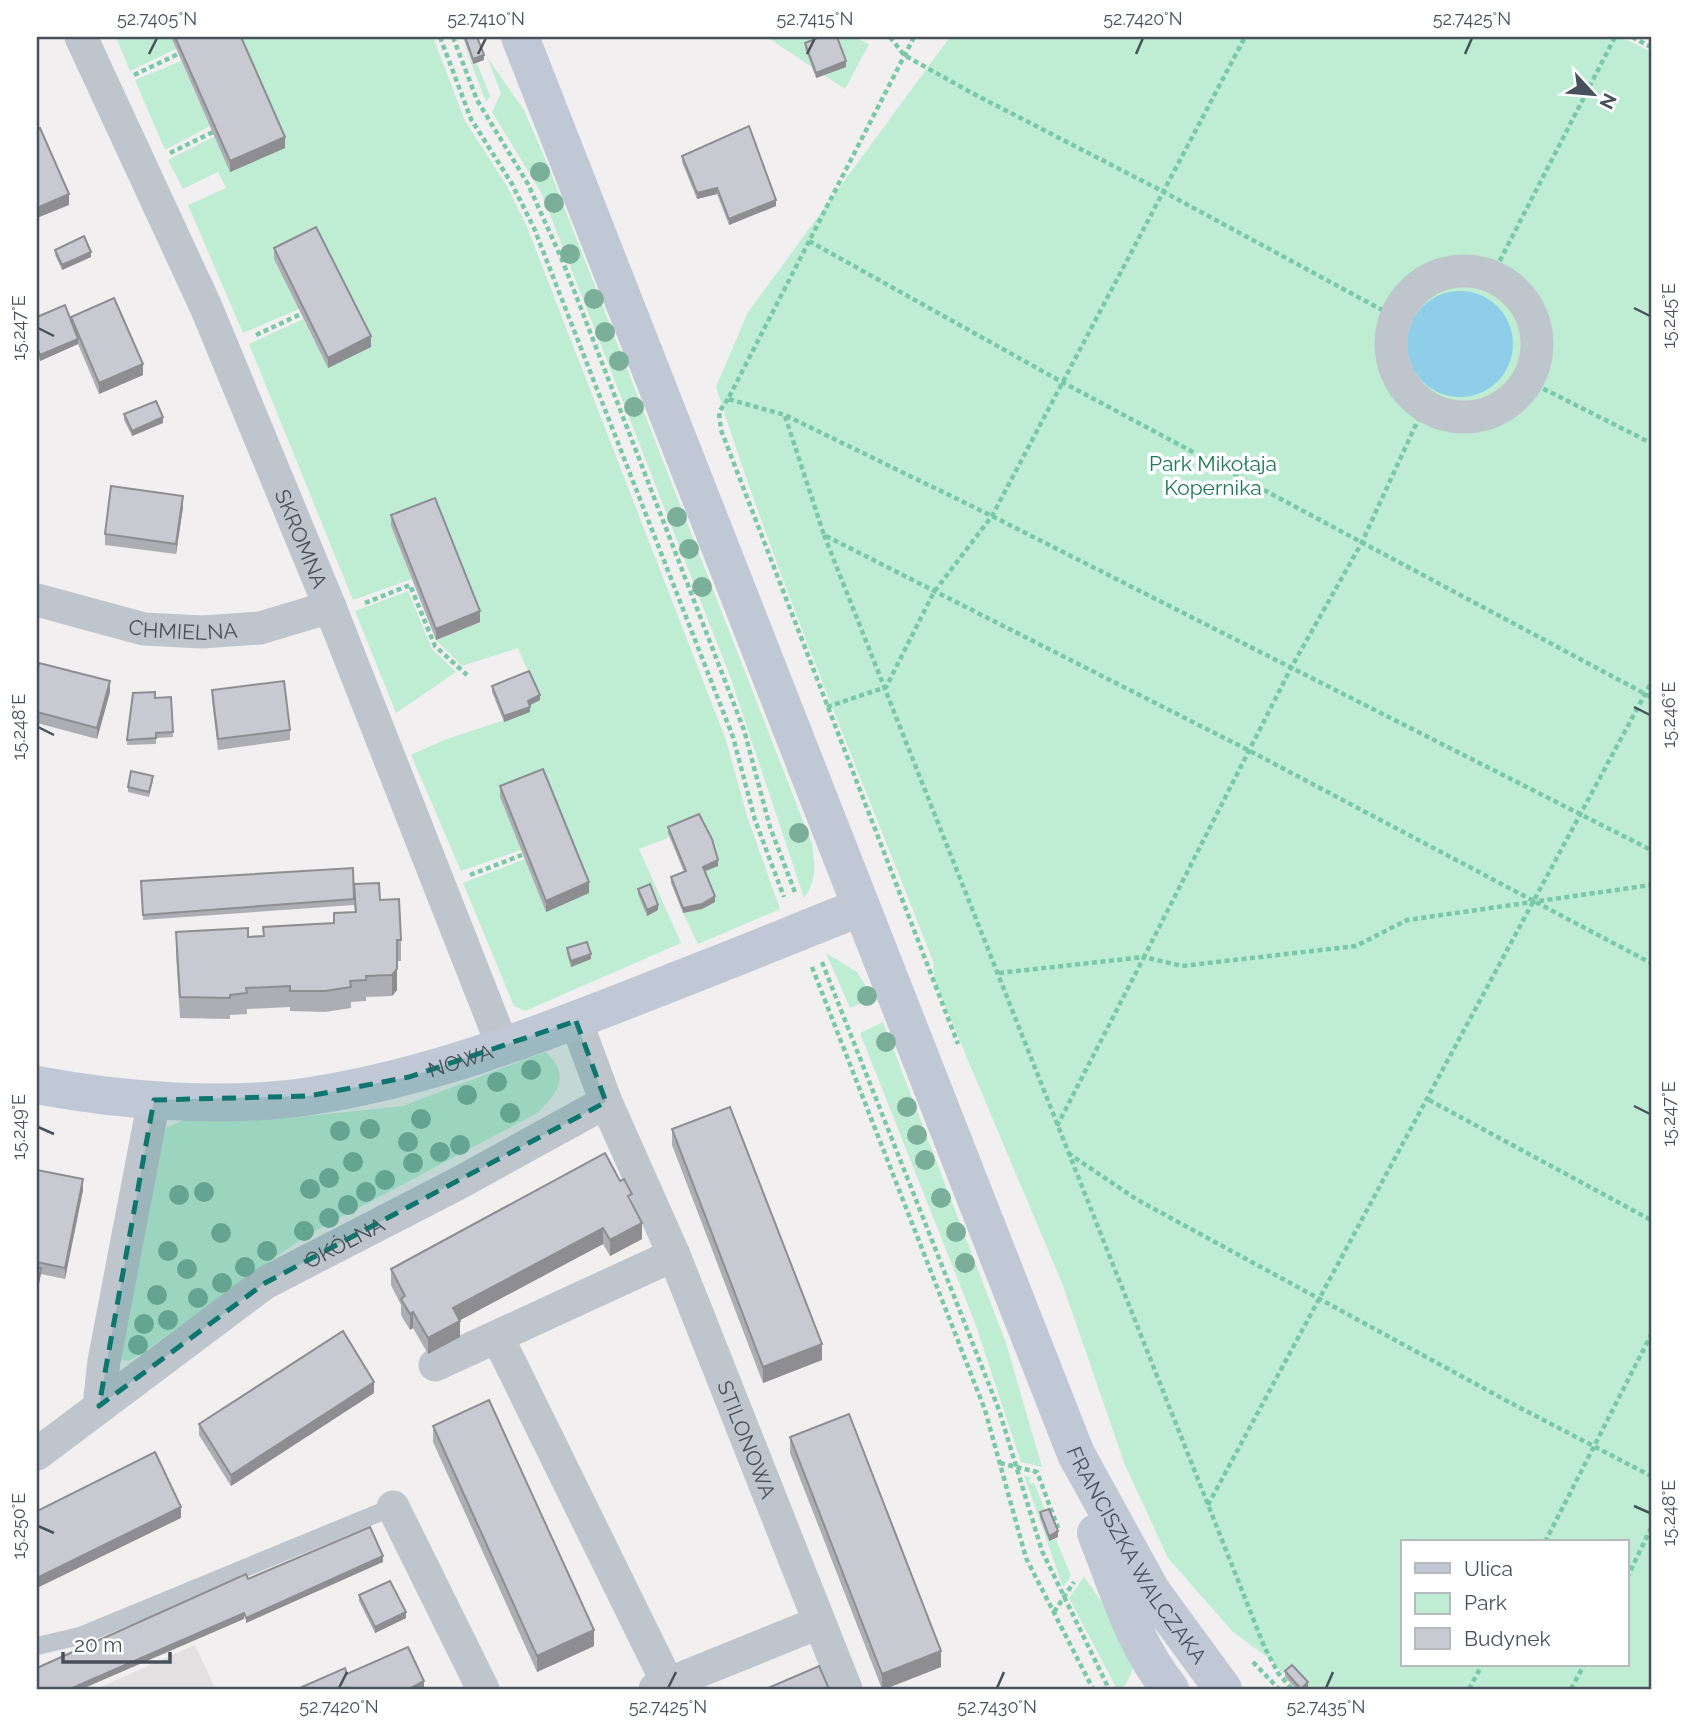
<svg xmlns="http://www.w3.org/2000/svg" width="1688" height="1726" font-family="Raleway,sans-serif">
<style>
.education{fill:#e2e0e0}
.green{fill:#bfedd4;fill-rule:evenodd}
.water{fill:#8ecee8}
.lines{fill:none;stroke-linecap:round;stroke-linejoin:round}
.path{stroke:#79c9a8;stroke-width:4.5;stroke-dasharray:5 3.5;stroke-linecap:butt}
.lane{stroke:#bec5cd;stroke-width:18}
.street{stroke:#bec5cd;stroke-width:33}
.secondary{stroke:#c0c8d5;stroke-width:38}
.tree{fill:#7baf99}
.wall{fill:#adaeb4}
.shaded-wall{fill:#8d8d92}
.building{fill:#c9cad1;stroke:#8d8d92;stroke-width:2}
.marked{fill:#0f766e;fill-opacity:0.2;stroke:#0f766e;stroke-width:5;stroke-dasharray:14 9;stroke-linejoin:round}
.ticks{fill:none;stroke:#48505b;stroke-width:2.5}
.labels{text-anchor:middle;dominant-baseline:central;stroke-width:7;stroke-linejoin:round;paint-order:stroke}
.park-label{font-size:21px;fill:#1b7a52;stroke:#fff}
.street-label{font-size:21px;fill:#48505b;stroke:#fff}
.neatline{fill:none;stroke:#48505b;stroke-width:2.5}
.ticks-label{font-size:18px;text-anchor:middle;fill:#48505b}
</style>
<rect width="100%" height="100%" fill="#f1efef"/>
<!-- education -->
<path class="education" d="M195,1645L215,1689H96Z"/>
<!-- green -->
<g class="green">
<path d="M116,37H171L176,49L130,71Z"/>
<path d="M236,37H433L465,121L507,186L527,227L726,740L747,816L780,909L698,944L683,913L702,909L668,833L670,837L639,849L681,943L525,1011L514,1006L463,883L525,859L546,912L521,850L461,871L411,755L444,740L529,712L528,706L540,700L518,648L462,666L436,640L480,622L391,526L412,579L353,600L249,344L303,319L328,368L299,309L243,333L188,205L226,188L218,172L183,189L168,160L215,136Z"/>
<path d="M461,37L473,65L477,63L490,96L486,102Z"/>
<path d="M767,37H854L869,44L845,89Z"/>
<path d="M950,37H1621L1651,52V1689H1309L1291,1667L1283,1674L1271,1660L1233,1632L1168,1558L1125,1465L1062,1283L935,982L933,961C859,771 778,582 716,387L748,312ZM1403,1542H1627V1665H1403Z"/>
<path d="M487,57L524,110L549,168L812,844C815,865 817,881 804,898L730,676L542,194L492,112L501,93Z"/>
<path d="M181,61L210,126L165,150L135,80Z"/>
<path d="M408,591L432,649L456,672L396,713L355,611Z"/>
<path d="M826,953L857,972L873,998L850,1008Z"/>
<path d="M883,1022L1006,1343L1042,1467L1021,1462L975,1323L860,1033Z"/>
<path d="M545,1052C571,1074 559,1093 537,1113L304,1237L138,1356L128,1361L119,1359L157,1147L167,1127L189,1118H290L403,1106Z"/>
<path d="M1024,1475L1032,1478L1029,1480L1031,1484L1034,1483L1047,1515L1040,1518L1049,1541L1056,1539L1071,1576L1063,1587Z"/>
<path d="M1084,1577L1113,1618L1133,1667C1130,1677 1126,1689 1117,1689L1069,1598Z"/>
</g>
<!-- water -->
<circle class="water" cx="1460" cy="344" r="53"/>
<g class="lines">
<!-- path -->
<g class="path">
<path d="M440,37L471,119L512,184L534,228L733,737L755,820L784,897"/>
<path d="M453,37L477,100L528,184L563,262L744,730L770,827L796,895"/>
<path d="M890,37L904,55L972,93L1164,192L1395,317"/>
<path d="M914,37L728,399L785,415L992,516L1651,850"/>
<path d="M1632,37L1651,47"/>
<path d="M134,75L178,54"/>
<path d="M170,153L213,132"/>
<path d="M809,241L1062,382L1651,697"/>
<path d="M1492,276L1615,37"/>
<path d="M256,335L301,314"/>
<path d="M1528,381L1651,443"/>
<path d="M728,399L719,412L721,430L958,1044"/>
<path d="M785,416L824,535L1250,751L1651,963"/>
<path d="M824,535L1264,1646L1278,1673L1292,1689"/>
<path d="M365,603L410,585L435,646L467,675"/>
<path d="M827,707L886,687L934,592L992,516L1245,37"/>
<path d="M470,875L522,855"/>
<path d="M822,962L999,1410L1042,1551L1109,1689"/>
<path d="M812,967L985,1410L1026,1558L1093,1689"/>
<path d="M999,973L1144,957L1291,668L1361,544L1424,407"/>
<path d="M1429,1100L1651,1220"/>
<path d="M1057,1126L1144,957L1182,966L1356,946L1407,920L1651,885"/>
<path d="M1068,1153L1136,1199L1507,1401L1651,1476"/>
<path d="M1000,1463L1037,1472L1058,1528"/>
<path d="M1208,1505L1651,683"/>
<path d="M1545,1542L1651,1335"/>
<path d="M1627,1578L1651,1528"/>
<path d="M1054,1612L1074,1582"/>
<path d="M1253,1662L1279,1689"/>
<path d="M1469,1689L1482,1665"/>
<path d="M1571,1689L1584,1665"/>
</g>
<!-- lane -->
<path class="lane" d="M37,1646L80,1636L393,1507"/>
<!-- street -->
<g class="street">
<path id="s1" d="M81,37L206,307L330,607L503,1047"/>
<circle cx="1464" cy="344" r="73"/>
<path id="s2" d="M37,600L144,629L202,632L260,628L330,607"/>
<path id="s3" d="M576,1021L606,1102L674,1255L846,1689"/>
<path d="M498,1338L668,1684"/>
<path d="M435,1365L674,1255"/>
<path d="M99,1406L104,1361L154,1100"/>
<path id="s4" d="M37,1454L265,1283L457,1184L606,1102"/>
<path d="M393,1507L483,1689"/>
<path d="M655,1689L818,1623"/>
</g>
<!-- secondary -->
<g class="secondary">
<path id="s5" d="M520,37L1076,1454L1152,1592L1223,1689"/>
<path id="s6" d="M37,1085C122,1101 225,1109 311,1096C428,1078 536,1036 645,993C717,965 790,936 861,907"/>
<path d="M1096,1533C1117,1586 1134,1645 1170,1689"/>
</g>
</g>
<!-- trees -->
<g class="tree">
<circle cx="540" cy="172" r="10"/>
<circle cx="554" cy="203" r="10"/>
<circle cx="570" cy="254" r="10"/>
<circle cx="594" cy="299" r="10"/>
<circle cx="605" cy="332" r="10"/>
<circle cx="619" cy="361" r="10"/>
<circle cx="634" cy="407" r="10"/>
<circle cx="677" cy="517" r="10"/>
<circle cx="689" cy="549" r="10"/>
<circle cx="702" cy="587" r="10"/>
<circle cx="799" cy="833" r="10"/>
<circle cx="867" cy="996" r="10"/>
<circle cx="886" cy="1042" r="10"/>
<circle cx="531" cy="1070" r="10"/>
<circle cx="497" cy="1082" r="10"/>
<circle cx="467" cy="1095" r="10"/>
<circle cx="907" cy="1107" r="10"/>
<circle cx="510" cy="1113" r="10"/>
<circle cx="421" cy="1119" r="10"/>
<circle cx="370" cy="1129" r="10"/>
<circle cx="340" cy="1131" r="10"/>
<circle cx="917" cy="1135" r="10"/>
<circle cx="408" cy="1142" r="10"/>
<circle cx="460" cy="1145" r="10"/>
<circle cx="440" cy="1152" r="10"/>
<circle cx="925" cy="1160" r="10"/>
<circle cx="353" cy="1162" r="10"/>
<circle cx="413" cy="1163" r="10"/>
<circle cx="329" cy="1178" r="10"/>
<circle cx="385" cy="1180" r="10"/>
<circle cx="310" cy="1189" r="10"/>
<circle cx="204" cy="1192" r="10"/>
<circle cx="366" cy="1192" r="10"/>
<circle cx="179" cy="1195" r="10"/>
<circle cx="941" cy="1198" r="10"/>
<circle cx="348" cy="1205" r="10"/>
<circle cx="329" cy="1218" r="10"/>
<circle cx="304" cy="1231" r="10"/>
<circle cx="956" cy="1232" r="10"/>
<circle cx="221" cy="1233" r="10"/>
<circle cx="168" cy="1251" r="10"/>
<circle cx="267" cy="1251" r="10"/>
<circle cx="965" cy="1263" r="10"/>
<circle cx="245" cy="1267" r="10"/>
<circle cx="187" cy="1269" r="10"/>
<circle cx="222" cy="1283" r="10"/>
<circle cx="157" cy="1295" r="10"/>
<circle cx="198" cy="1298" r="10"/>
<circle cx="168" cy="1320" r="10"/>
<circle cx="144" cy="1324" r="10"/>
<circle cx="138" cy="1345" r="10"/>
</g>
<!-- wall -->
<g class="wall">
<path d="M171,37H241L285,148L230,172Z"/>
<path d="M463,37H477L484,60L473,64Z"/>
<path d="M805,43L846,67L816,78L805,48Z"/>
<path d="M682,156L776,206L729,225L717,194L697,199L682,162Z"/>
<path d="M274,248L371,347L328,368L274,259Z"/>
<path d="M55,250L91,257L62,270L55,255Z"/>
<path d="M37,317L71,320V317L143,375L99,394L78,344L40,361L37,353Z"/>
<path d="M124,414L163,423L132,436L124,420Z"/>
<path d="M183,507L176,554L105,545V534Z"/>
<path d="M391,515L480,622L436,640L391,526Z"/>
<path d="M37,673L110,692L97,739L37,723Z"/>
<path d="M492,686L540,700L529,706L530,712L504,722L492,692Z"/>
<path d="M212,690L290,730V740L218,750L212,701Z"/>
<path d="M171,697L173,737L156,738V744L127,745V740L155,698Z"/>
<path d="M153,781L149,797L128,792V787Z"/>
<path d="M500,786L589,893L546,912L500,797Z"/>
<path d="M668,827L718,866L705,871L715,902L702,909L683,913L671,883V877L684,872L668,833Z"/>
<path d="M141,881L354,899V884L380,900L401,940V961H397V990L392,996L366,997V1001L351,1002V1008L325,1012L290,1011V1007L247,1009V1014L230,1015V1019L180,1018L176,953V932L248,937L263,936V927L334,923V913L355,912L354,905L143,920Z"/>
<path d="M638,889L658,910L647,916L638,894Z"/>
<path d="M567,948L591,959L571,967L567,954Z"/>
<path d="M672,1129L822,1360L763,1383L672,1145Z"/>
<path d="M37,1170L83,1190L65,1279L41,1274L37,1294Z"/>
<path d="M632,1203L642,1239L610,1256L603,1244L460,1320V1337L428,1354L413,1328L410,1330L401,1315V1305L391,1285V1269Z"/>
<path d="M374,1393L231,1486L199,1435V1424Z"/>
<path d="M433,1426L594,1646L537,1672L433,1442Z"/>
<path d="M790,1437L941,1667L885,1689H882L790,1453Z"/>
<path d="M1040,1512L1058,1537L1049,1541L1040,1518Z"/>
<path d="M359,1595L406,1618L375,1633L359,1601Z"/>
<path d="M1285,1671L1308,1688L1307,1689H1296L1285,1677Z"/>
</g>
<!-- shaded-wall -->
<g class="shaded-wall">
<path d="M484,55V60L473,64V59Z"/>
<path d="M846,61V67L816,78V73Z"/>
<path d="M285,137V148L230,172V161Z"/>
<path d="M717,188V194L697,199V193Z"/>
<path d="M69,194V205L37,218V208Z"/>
<path d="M776,200V206L729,225V219Z"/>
<path d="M91,252V257L62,270V265Z"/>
<path d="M371,336V347L328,368V358Z"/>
<path d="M78,339V344L40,361V355Z"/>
<path d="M143,364V375L99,394V383Z"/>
<path d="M163,417V423L132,436V431Z"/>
<path d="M183,496V507L176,554V544Z"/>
<path d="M480,611V622L436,640V629Z"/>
<path d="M110,681V692L97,739V728Z"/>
<path d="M540,695V700L528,706V701Z"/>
<path d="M530,707V712L504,722V716Z"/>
<path d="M718,860V866L703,872V867Z"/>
<path d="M589,882V893L546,912V901Z"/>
<path d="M715,896V902L702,909L683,913V908Z"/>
<path d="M658,905V910L647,916V910Z"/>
<path d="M591,954V959L571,967V961Z"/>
<path d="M397,969V990L392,996V975Z"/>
<path d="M83,1179V1190L65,1279V1268Z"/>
<path d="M642,1223V1239L610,1256V1240Z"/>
<path d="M603,1228V1244L453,1324V1308Z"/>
<path d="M413,1312V1328L410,1330V1314Z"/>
<path d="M460,1321V1337L428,1354V1338Z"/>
<path d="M822,1344V1360L763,1383V1367Z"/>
<path d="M374,1382V1393L231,1486V1475Z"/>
<path d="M181,1507V1518L37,1588V1578Z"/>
<path d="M1058,1531V1537L1049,1541V1536Z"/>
<path d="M383,1556V1562L246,1623V1618Z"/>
<path d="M406,1612V1618L375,1633V1627Z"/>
<path d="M244,1613V1619L82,1689H70Z"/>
<path d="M594,1630V1646L537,1672V1656Z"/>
<path d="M941,1651V1667L885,1689H882V1674Z"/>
<path d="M424,1681V1689H409Z"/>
<path d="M1308,1682V1688L1307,1689H1301Z"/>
</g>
<!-- building -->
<g class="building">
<path d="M175,37H241L285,137L230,161Z"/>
<path d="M465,37H477L484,55L473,59Z"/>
<path d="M820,37H837L846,61L816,73L805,43Z"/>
<path d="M749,126L776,200L729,219L717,188L697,193L682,156Z"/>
<path d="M40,128L69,194L37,208V129Z"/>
<path d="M316,227L371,336L328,358L274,248Z"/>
<path d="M84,236L91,252L62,265L55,250Z"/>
<path d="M114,298L143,364L99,383L71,317Z"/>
<path d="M65,305L78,339L40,355L37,347V317Z"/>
<path d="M156,401L163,417L132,431L124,414Z"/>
<path d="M111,486L183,496L176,544L105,534Z"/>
<path d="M435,498L480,611L436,629L391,515Z"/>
<path d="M39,663L110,681L97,728L37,712V673Z"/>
<path d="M529,671L540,695L528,701L530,707L504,716L492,686Z"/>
<path d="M284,681L290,730L218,739L212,690Z"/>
<path d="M155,692V698L171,697L173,732L156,733V738L127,740L133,693Z"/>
<path d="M543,769L589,882L546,901L500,786Z"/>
<path d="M131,771L153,776L149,792L128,787Z"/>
<path d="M699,814L712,839L718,860L703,867L715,896L702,904L683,908L671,877L686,871L668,827Z"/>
<path d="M353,868L354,899L143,915L141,881Z"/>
<path d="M379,883L380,900L399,899L401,940H397V969L392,975L366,976V980L350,981L351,987L325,991H290V986L246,988L247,993L230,995V998L180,997L176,932L248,928V937L264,936L263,927L334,923V913L356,912L354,884Z"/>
<path d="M650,884L658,905L647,910L638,889Z"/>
<path d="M587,942L591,954L571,961L567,948Z"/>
<path d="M730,1107L822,1344L763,1367L672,1129Z"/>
<path d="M605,1153L620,1181L624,1179L632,1194L628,1196L642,1223L610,1240L603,1228L453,1308L460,1321L428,1338L413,1312L410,1314L401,1299L405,1296L391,1269Z"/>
<path d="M37,1170L83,1179L65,1268L37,1262Z"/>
<path d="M37,1268H41L37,1288Z"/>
<path d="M343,1331L374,1382L231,1475L199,1424Z"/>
<path d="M489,1400L594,1630L537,1656L433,1426Z"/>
<path d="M849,1414L941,1651L882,1674L790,1437Z"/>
<path d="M155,1452L181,1507L37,1578V1511Z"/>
<path d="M1049,1509L1058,1531L1049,1536L1040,1512Z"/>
<path d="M370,1527L383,1556L246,1618L244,1613L70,1689H37V1668L246,1574L248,1579Z"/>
<path d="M390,1581L406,1612L375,1627L359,1595Z"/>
<path d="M408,1647L424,1681L409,1689H303L302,1687L345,1668L347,1674Z"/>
<path d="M1292,1665L1308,1682L1301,1689L1285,1671Z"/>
<path d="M819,1666L829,1689H766Z"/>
</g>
<!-- marked area -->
<path class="marked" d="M576,1021L606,1102L265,1283L99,1406L154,1100L309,1096L409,1077Z"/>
<!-- ticks -->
<path class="ticks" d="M149,54L157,38M478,54L486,38M807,54L815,38M1136,54L1143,38M1465,54L1472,38M1634,308L1650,316M38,328L54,336M1634,707L1650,715M38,727L54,735M1634,1106L1650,1114M38,1127L54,1134M1634,1506L1650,1513M38,1526L54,1533M339,1688L347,1672M668,1688L676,1672M997,1688L1004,1672M1326,1688L1333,1672"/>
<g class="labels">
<!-- park labels -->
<g class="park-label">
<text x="1213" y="463">Park Mikołaja<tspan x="1213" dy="24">Kopernika</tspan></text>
</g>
<!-- street labels -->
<g class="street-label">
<text stroke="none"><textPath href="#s1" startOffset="548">SKROMNA</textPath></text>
<text stroke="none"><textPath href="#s2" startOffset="150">CHMIELNA</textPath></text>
<text stroke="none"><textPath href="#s6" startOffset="429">NOWA</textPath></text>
<text stroke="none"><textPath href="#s4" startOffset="374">OKÓLNA</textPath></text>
<text stroke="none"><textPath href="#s3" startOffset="452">STILONOWA</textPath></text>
<text stroke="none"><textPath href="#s5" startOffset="1640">FRANCISZKA WALCZAKA</textPath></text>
</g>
</g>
<!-- border -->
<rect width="1688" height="1726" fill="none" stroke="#ffffff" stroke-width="77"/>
<!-- legend -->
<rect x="1401" y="1540" width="228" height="126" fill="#ffffff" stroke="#b6b9bd" stroke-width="2"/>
<rect x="1415" y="1563" width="35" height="10" fill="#c0c8d5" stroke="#b6b9bd" stroke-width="2"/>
<text x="1464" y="1576" font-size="21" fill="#48505b">Ulica</text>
<rect x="1415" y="1593" width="35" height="21" fill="#bfedd4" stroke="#b6b9bd" stroke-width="2"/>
<text x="1464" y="1610" font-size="21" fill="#48505b">Park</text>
<rect x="1415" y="1628" width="35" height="21" fill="#c9cad1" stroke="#b6b9bd" stroke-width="2"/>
<text x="1464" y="1646" font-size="21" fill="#48505b">Budynek</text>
<!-- north arrow -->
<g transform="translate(1593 94) rotate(116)" stroke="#ffffff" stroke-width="5" paint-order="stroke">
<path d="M0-5L12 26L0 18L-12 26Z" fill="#48505b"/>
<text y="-10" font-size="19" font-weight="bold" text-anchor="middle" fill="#48505b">N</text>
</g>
<!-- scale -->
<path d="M63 1652v10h107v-10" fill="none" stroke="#48505b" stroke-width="3.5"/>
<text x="74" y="1652" font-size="21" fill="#48505b" stroke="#ffffff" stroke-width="5" paint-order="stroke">20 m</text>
<rect x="38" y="38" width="1612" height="1650" class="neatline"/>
<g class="ticks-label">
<text x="157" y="25">52.7405°N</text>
<text x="486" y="25">52.7410°N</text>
<text x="815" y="25">52.7415°N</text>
<text x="1143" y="25">52.7420°N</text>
<text x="1472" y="25">52.7425°N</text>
<text transform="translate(1669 316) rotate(-90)" y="6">15.245°E</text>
<text transform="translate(19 328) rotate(-90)" y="6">15.247°E</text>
<text transform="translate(1669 715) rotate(-90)" y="6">15.246°E</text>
<text transform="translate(19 727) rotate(-90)" y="6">15.248°E</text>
<text transform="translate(1669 1114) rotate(-90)" y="6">15.247°E</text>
<text transform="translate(19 1127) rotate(-90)" y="6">15.249°E</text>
<text transform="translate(1669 1513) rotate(-90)" y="6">15.248°E</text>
<text transform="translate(19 1526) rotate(-90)" y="6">15.250°E</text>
<text x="339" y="1713">52.7420°N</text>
<text x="668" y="1713">52.7425°N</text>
<text x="997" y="1713">52.7430°N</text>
<text x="1326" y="1713">52.7435°N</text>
</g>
</svg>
